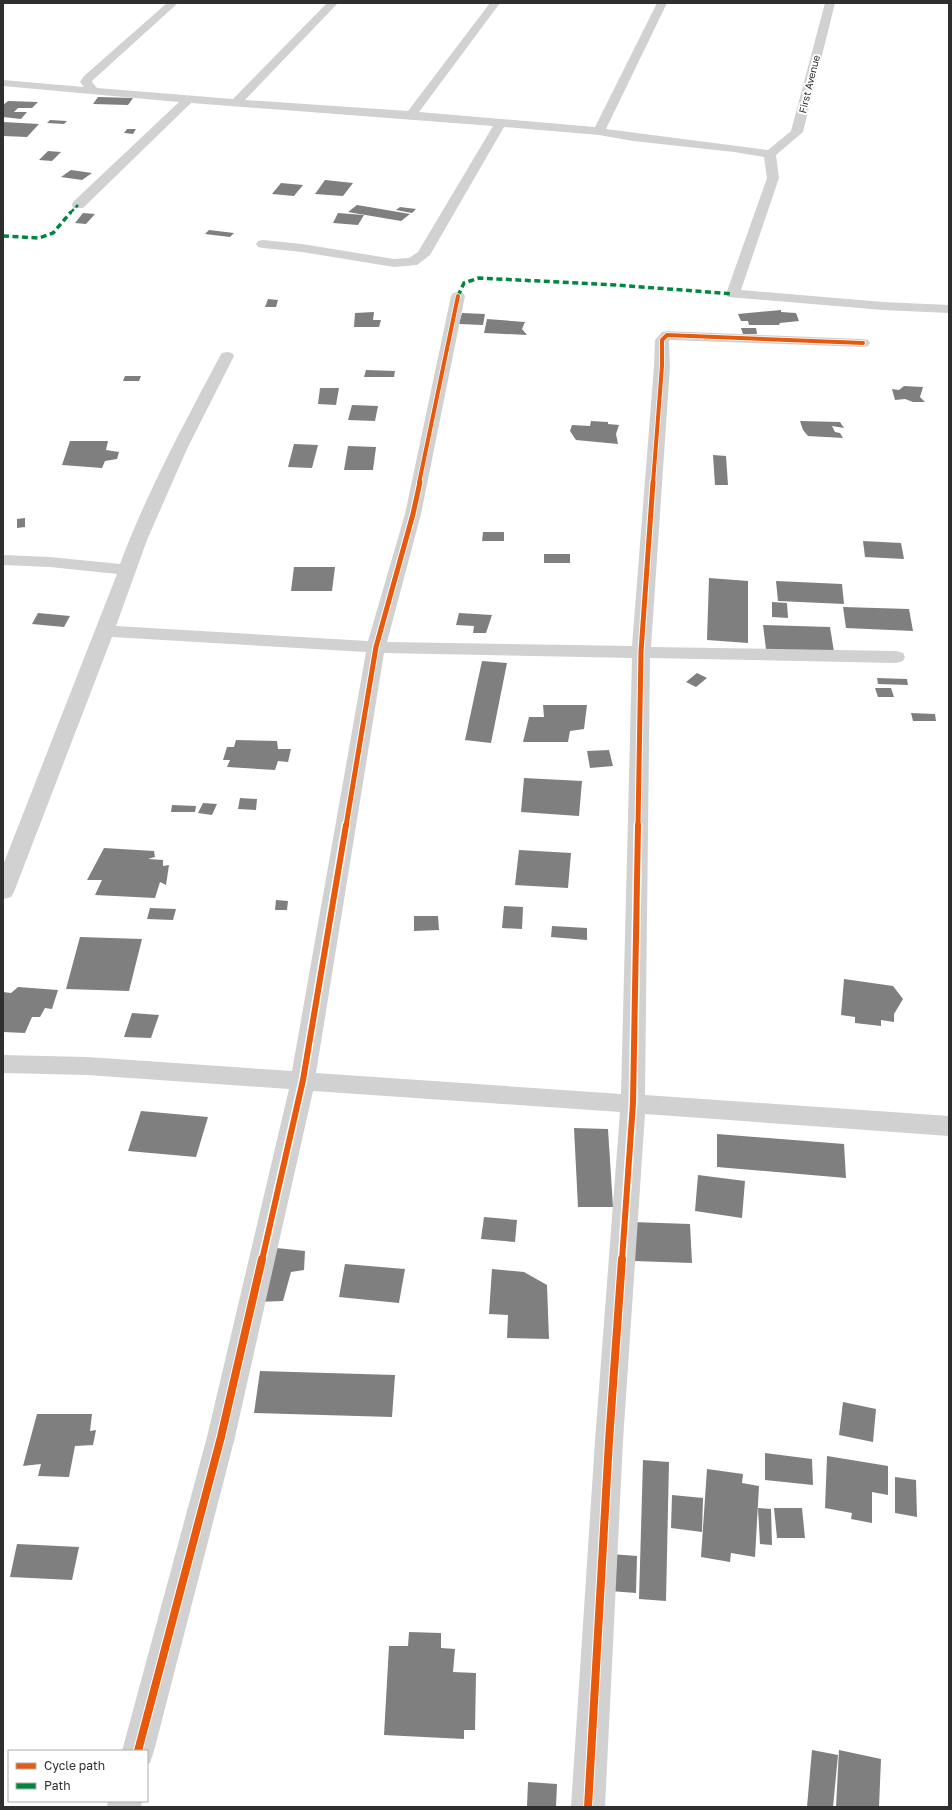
<svg xmlns="http://www.w3.org/2000/svg" width="952" height="1810" font-family="'Golos Text',sans-serif">
<style>
.building{fill:#7f7f7f}
.lines{fill:none;stroke-linecap:round;stroke-linejoin:round}
.minor{fill:#d1d1d1;fill-rule:evenodd}
.quiet-far1{stroke:#00873e;stroke-width:2.5;stroke-dasharray:5.5 2.5;stroke-linecap:butt}
.quiet{stroke:#00873e;stroke-width:3.5;stroke-dasharray:6 3.5;stroke-linecap:butt}
.cycleway-far3-casing{stroke:#fff;stroke-width:5.5}
.cycleway-far2-casing{stroke:#fff;stroke-width:7}
.cycleway-far1-casing{stroke:#fff;stroke-width:9}
.cycleway-casing{stroke:#fff;stroke-width:10}
.cycleway-far3{stroke:#e8590c;stroke-width:4}
.cycleway-far2{stroke:#e8590c;stroke-width:5}
.cycleway-far1{stroke:#e8590c;stroke-width:6}
.cycleway{stroke:#e8590c;stroke-width:8}
.labels{text-anchor:middle;dominant-baseline:central;stroke-width:4;stroke-linejoin:round;paint-order:stroke}
.far-street-label{font-size:10px;fill:#2f2f2f;stroke:#fff}
</style>
<rect width="100%" height="100%" fill="#fff"/>
<!-- building -->
<g class="building">
<path d="M98,97L133,98L128,105L93,104Z"/>
<path d="M8,101L38,102L32,108H18L14,112H27L21,119L3,117V105Z"/>
<path d="M50,120L67,121L64,124L47,123Z"/>
<path d="M3,122L39,124L27,137L3,136Z"/>
<path d="M127,129H136L133,134L124,133Z"/>
<path d="M48,151L61,152L52,161L39,160Z"/>
<path d="M71,170L92,173L82,180L61,177Z"/>
<path d="M325,180L353,183L343,196L315,194Z"/>
<path d="M281,183L303,185L294,196L272,194Z"/>
<path d="M357,205L410,214L401,221L348,212Z"/>
<path d="M400,207L416,209L412,213L396,210Z"/>
<path d="M83,213L95,214L86,224L75,223Z"/>
<path d="M338,213L364,215L358,225L333,223Z"/>
<path d="M209,230L234,233L230,237L205,234Z"/>
<path d="M268,299L278,300L276,307H265Z"/>
<path d="M781,310V312L796,313L799,321L780,323L779,325H749L748,321H741L738,314Z"/>
<path d="M374,312L373,320H381L379,327H354L355,313Z"/>
<path d="M462,313L485,314L483,325L459,324Z"/>
<path d="M487,319L525,322L522,329L527,335L484,333Z"/>
<path d="M741,328H756L757,334H743Z"/>
<path d="M366,370L395,371L394,377H364Z"/>
<path d="M125,376H141L139,381H123Z"/>
<path d="M904,386L923,387L920,397L925,402H913L905,399L895,400L892,389L899,390Z"/>
<path d="M320,388H339L336,405L318,404Z"/>
<path d="M352,405L378,406L375,421L348,420Z"/>
<path d="M591,421L608,422V424L619,425L616,434L618,444L576,440L570,431L572,425L590,426Z"/>
<path d="M800,421L840,422L844,428L832,426L835,432L840,433L843,438L808,436L803,430Z"/>
<path d="M70,441H108L106,450L119,452L117,459L105,461L102,468L62,465Z"/>
<path d="M294,444L318,445L312,468L288,467Z"/>
<path d="M348,446L376,447L373,470H344Z"/>
<path d="M713,455L726,456L728,485H715Z"/>
<path d="M25,518V527L17,528V519Z"/>
<path d="M483,532H504V541H482Z"/>
<path d="M863,541L901,543L904,559L865,557Z"/>
<rect x="544" y="554" width="26" height="9"/>
<path d="M294,567H335L332,591H291Z"/>
<path d="M709,578L748,581V643L707,640Z"/>
<path d="M776,581L842,584L844,604L778,601Z"/>
<path d="M772,602L787,603L788,618L772,617Z"/>
<path d="M843,607L909,609L913,631L846,628Z"/>
<path d="M38,613L70,616L64,627L32,624Z"/>
<path d="M459,613L492,615L486,633H473L474,626L456,625Z"/>
<path d="M763,625L830,627L834,652L766,649Z"/>
<path d="M482,661L507,663L491,743L465,740Z"/>
<path d="M697,673L707,678L696,687L686,682Z"/>
<path d="M877,678L907,679L908,685L878,684Z"/>
<path d="M875,688H891L894,697H878Z"/>
<path d="M543,705H587L584,729L570,731L568,742H523L529,717H544Z"/>
<path d="M911,713L935,714L936,721H913Z"/>
<path d="M236,740L277,741L278,749H291L288,762L278,761L275,770L227,767L230,760H223L227,747H234Z"/>
<path d="M609,750L613,766L590,768L587,751Z"/>
<path d="M524,778L582,781L579,816L521,812Z"/>
<path d="M240,798L257,799L256,810L238,809Z"/>
<path d="M203,803L217,804L212,815L198,813Z"/>
<path d="M172,805L196,806L195,812H171Z"/>
<path d="M104,848L154,851L155,857L148,859L163,860V866L169,865L166,885L160,882L155,898L95,895L102,880H87Z"/>
<path d="M519,850L571,853L568,888L515,885Z"/>
<path d="M276,900L288,901L287,910H275Z"/>
<path d="M504,906L523,907L522,929L502,928Z"/>
<path d="M150,908L176,909L173,920L147,919Z"/>
<path d="M414,916H438L439,930L414,931Z"/>
<path d="M552,926L587,928V940L551,937Z"/>
<path d="M80,937L142,939L129,991L66,989Z"/>
<path d="M844,979L893,986L903,999L894,1014V1022L881,1020V1026L855,1023V1017L841,1015Z"/>
<path d="M18,987L58,990L52,1009L45,1008L40,1017H32L25,1033L3,1032V992L11,993Z"/>
<path d="M132,1013L159,1015L151,1038L124,1037Z"/>
<path d="M141,1111L208,1117L196,1157L128,1151Z"/>
<path d="M574,1128L608,1129L613,1207H578Z"/>
<path d="M717,1134L844,1144L846,1178L717,1167Z"/>
<path d="M698,1175L745,1181L742,1218L695,1211Z"/>
<path d="M484,1217L517,1220L515,1242L481,1239Z"/>
<path d="M632,1222L690,1224L692,1263L634,1261Z"/>
<path d="M267,1247L305,1251L304,1270L291,1272L283,1301L255,1302Z"/>
<path d="M345,1264L405,1269L399,1303L339,1297Z"/>
<path d="M492,1269L524,1272L547,1285L549,1339L507,1338L508,1315L489,1314Z"/>
<path d="M260,1371L395,1375L392,1417L254,1413Z"/>
<path d="M843,1402L876,1409L873,1442L839,1435Z"/>
<path d="M37,1414H92L90,1431L96,1430L93,1445L75,1446L69,1477L38,1476L41,1464L23,1466Z"/>
<path d="M765,1453L812,1459L813,1485L765,1480Z"/>
<path d="M827,1456L888,1466V1495L872,1492V1523L851,1519L852,1513L825,1508Z"/>
<path d="M643,1460L669,1462L666,1601L639,1599Z"/>
<path d="M707,1469L743,1474L742,1483L759,1486L755,1557L731,1553L730,1562L701,1557Z"/>
<path d="M895,1477L916,1480L917,1517L895,1513Z"/>
<path d="M672,1495L703,1498L702,1532L671,1528Z"/>
<path d="M758,1508L771,1509L772,1545L760,1544Z"/>
<path d="M774,1508H802L805,1538H777Z"/>
<path d="M17,1544L79,1547L72,1580L10,1577Z"/>
<path d="M611,1554L637,1556L636,1593L610,1591Z"/>
<path d="M409,1632L441,1633V1648L455,1649L453,1672L476,1673L475,1730H464V1739L384,1735L389,1646H408Z"/>
<path d="M812,1750L838,1755L833,1807H807Z"/>
<path d="M839,1750L881,1759L879,1807H836Z"/>
<path d="M528,1782L557,1784L556,1807H527Z"/>
</g>
<g class="lines">
<!-- minor -->
<g class="minor">
<path d="M167,3H178L93,80L92,82L97,88L233,99L327,3H338L245,100L408,111L490,3H500L419,112L595,127L657,3H667L606,129L768,150L791,131L825,3H835L803,132L776,155L779,178L741,290L883,302L949,305V313L883,310L728,297L726,294L767,178L764,157L734,152L633,141L599,135L504,127L430,255L417,265L394,267L302,252L263,248L258,247L256,244L258,241L263,240L302,244L394,259L409,258L418,252L493,126L191,103L83,208H73L72,205L73,202L179,102L3,86V80L84,87L80,82L84,76Z"/>
<path d="M458,292L463,293L465,296L421,514L387,642L632,646L654,366L655,340L662,332L667,331L863,339L868,340L870,343L868,346L863,347L671,340L669,341L670,366L651,647L896,651L903,653L905,657L903,661L896,663L650,658L645,1095L949,1116V1136L645,1114L623,1441L605,1807H571L595,1441L620,1112L313,1091L235,1437L154,1751L150,1763L147,1764V1751H122L207,1437L289,1089L87,1075L3,1073V1055L87,1057L292,1071L366,652L112,637L14,892L11,897L3,899V865L117,574L50,567L3,565V555L50,557L120,564C147,492 184,424 220,356L222,353L227,352L232,353L234,356L187,449L147,540L116,626L368,641L405,514L451,296L453,293ZM384,653L632,658L621,1094L316,1073Z"/>
<path d="M108,1801H142L141,1807H107Z"/>
</g>
<!-- quiet-far1 -->
<path class="quiet-far1" d="M70,213L78,205"/>
<!-- quiet -->
<g class="quiet">
<path d="M3,236L39,238L53,233L71,212"/>
<path d="M458,296L464,283L479,278L617,285L733,294"/>
</g>
<defs>
<g id="cycleway-far3">
<path d="M419,483L458,296"/>
<path d="M653,483L662,366V340L667,335L863,343"/>
</g>
<g id="cycleway-far2">
<path d="M346,826L376,647L413,514L420,482"/>
<path d="M638,826L641,652L653,482"/>
</g>
<g id="cycleway-far1">
<path d="M262,1260L303,1080L346,825"/>
<path d="M622,1260L633,1103L638,825"/>
</g>
<g id="cycleway">
<path d="M138,1751L221,1437L262,1259"/>
<path d="M588,1807L609,1441L622,1259"/>
</g>
</defs>
<!-- cycleway-far3 casing -->
<use href="#cycleway-far3" class="cycleway-far3-casing"/>
<!-- cycleway-far2 casing -->
<use href="#cycleway-far2" class="cycleway-far2-casing"/>
<!-- cycleway-far1 casing -->
<use href="#cycleway-far1" class="cycleway-far1-casing"/>
<!-- cycleway casing -->
<use href="#cycleway" class="cycleway-casing"/>
<!-- cycleway-far3 -->
<use href="#cycleway-far3" class="cycleway-far3"/>
<!-- cycleway-far2 -->
<use href="#cycleway-far2" class="cycleway-far2"/>
<!-- cycleway-far1 -->
<use href="#cycleway-far1" class="cycleway-far1"/>
<!-- cycleway -->
<use href="#cycleway" class="cycleway"/>
</g>
<g class="labels">
<!-- far-street labels -->
<g class="far-street-label">
<text transform="translate(809 84) rotate(-76)">First Avenue</text>
</g>
</g>
<!-- border -->
<rect width="952" height="1810" fill="none" stroke="#2f2f2f" stroke-width="8"/>
<!-- legend -->
<rect x="8" y="1750" width="140" height="52" fill="#ffffff" stroke="#acacac"/>
<rect x="16" y="1763" width="20" height="6" fill="#e8590c" stroke="#acacac"/>
<text x="44" y="1770" font-size="12" fill="#2f2f2f">Cycle path</text>
<rect x="16" y="1783" width="20" height="6" fill="#00873e" stroke="#acacac"/>
<text x="44" y="1790" font-size="12" fill="#2f2f2f">Path</text>
</svg>
